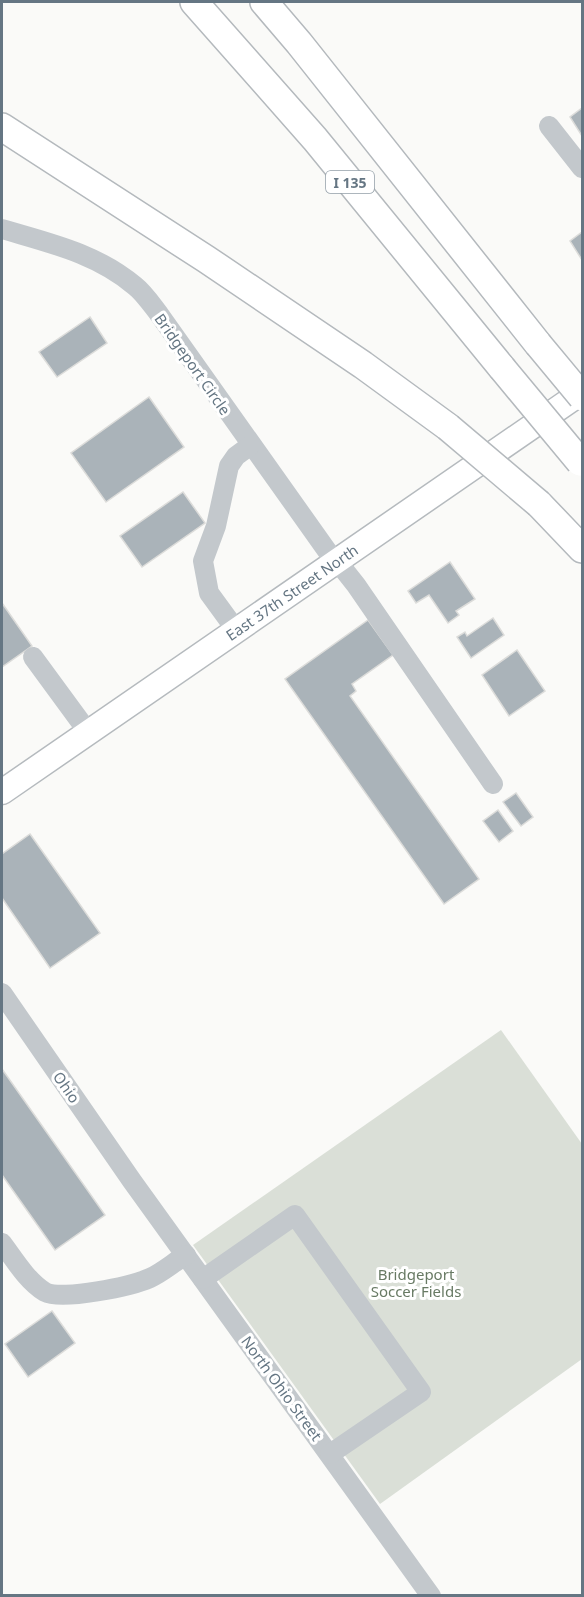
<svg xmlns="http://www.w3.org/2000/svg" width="584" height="1597" font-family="'Noto Sans',sans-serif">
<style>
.green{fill:#dadfd7}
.building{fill:#aab3b9;stroke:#dcdcda;stroke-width:1.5}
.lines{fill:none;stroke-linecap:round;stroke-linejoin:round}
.major-casing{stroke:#b5babe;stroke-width:27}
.highway-casing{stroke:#b4b9bd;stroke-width:30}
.minor{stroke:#c3c8cc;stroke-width:20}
.major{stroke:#fff;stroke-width:24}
.highway{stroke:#fff;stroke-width:27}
.highway-bridge-casing{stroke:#b4b9bd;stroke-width:30;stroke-linecap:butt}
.highway-bridge{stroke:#fff;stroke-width:27}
.labels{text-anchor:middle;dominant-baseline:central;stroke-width:6;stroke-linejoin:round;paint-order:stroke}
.shield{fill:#fff;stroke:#939fa8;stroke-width:1.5}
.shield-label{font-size:14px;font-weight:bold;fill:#657683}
.street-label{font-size:15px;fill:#657683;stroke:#fff}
.park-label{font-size:15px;fill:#687a64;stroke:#fff}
</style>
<rect width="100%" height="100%" fill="#fafaf8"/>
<!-- green -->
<path class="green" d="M501,1030L582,1144V1359L380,1504L193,1245Z"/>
<!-- building -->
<g class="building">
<path d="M582,108V136L570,117Z"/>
<path d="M582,232V260L570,241Z"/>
<path d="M90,317L107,343L57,377L39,352Z"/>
<path d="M149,397L184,447L106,502L71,453Z"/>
<path d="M183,492L205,523L142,567L120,536Z"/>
<path d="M450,562L475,599L456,611L459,615L448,623L429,595L416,603L408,591Z"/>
<path d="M2,603L32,646L2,667Z"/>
<path d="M493,618L504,635L471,658L457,637L465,632L467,636Z"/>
<path d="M368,620L393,655L352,684L356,691L350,696L479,879L444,904L285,679Z"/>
<path d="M517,650L545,691L509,716L482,675Z"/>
<path d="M516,793L533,817L521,826L503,802Z"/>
<path d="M498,810L513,831L499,842L483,821Z"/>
<path d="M30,834L100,933L50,968L2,898V854Z"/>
<path d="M2,1069L105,1215L55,1250L2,1175Z"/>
<path d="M52,1311L75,1343L28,1377L5,1344Z"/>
</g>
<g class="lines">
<defs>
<g id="major">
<path id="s1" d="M2,792L582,392"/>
</g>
<g id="highway">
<path d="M194,2L315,139L502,368"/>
<path d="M264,2L299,43L538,344"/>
<path d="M2,127L206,259L363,365L448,427"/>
<path d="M539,504L582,549"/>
</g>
</defs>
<!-- major casing -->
<use href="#major" class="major-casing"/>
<!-- highway casing -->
<use href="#highway" class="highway-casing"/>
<!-- minor -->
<g class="minor">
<path d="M549,126L582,168"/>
<path d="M2,229C49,243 96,253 135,286C144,293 152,305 159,314L335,562"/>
<path d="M337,561L356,585L493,784"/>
<path d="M236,630L209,593L203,561L216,526L229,466L236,456L251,445"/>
<path d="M33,657L88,732"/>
<path d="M2,993L132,1181L431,1596"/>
<path d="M2,1243C14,1259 27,1281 45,1292C62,1301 132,1286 150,1278C163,1272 174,1262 186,1255"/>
<path d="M203,1279L295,1215L421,1392L330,1454"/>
</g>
<!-- major -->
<use href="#major" class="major"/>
<!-- highway -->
<use href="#highway" class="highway"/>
<defs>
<g id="highway-bridge">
<path d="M538,344L582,397"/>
<path d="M502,368L580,462"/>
<path d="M448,427L539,504"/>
</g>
</defs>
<!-- highway-bridge casing -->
<use href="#highway-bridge" class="highway-bridge-casing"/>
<!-- highway-bridge -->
<use href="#highway-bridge" class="highway-bridge"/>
</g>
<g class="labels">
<!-- shield labels -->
<rect class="shield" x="326" y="171" width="48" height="22" rx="4.5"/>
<g class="shield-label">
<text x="350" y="182">I 135</text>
</g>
<!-- street labels -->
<g class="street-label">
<text transform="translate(193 364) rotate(55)">Bridgeport Circle</text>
<text stroke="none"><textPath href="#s1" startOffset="352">East 37th Street North</textPath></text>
<text transform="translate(67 1087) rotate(55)">Ohio</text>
<text transform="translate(282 1388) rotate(54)">North Ohio Street</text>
</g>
<!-- park labels -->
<g class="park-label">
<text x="416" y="1274">Bridgeport<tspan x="416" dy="17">Soccer Fields</tspan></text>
</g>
</g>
<!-- border -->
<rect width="584" height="1597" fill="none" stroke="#657683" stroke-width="6"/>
</svg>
